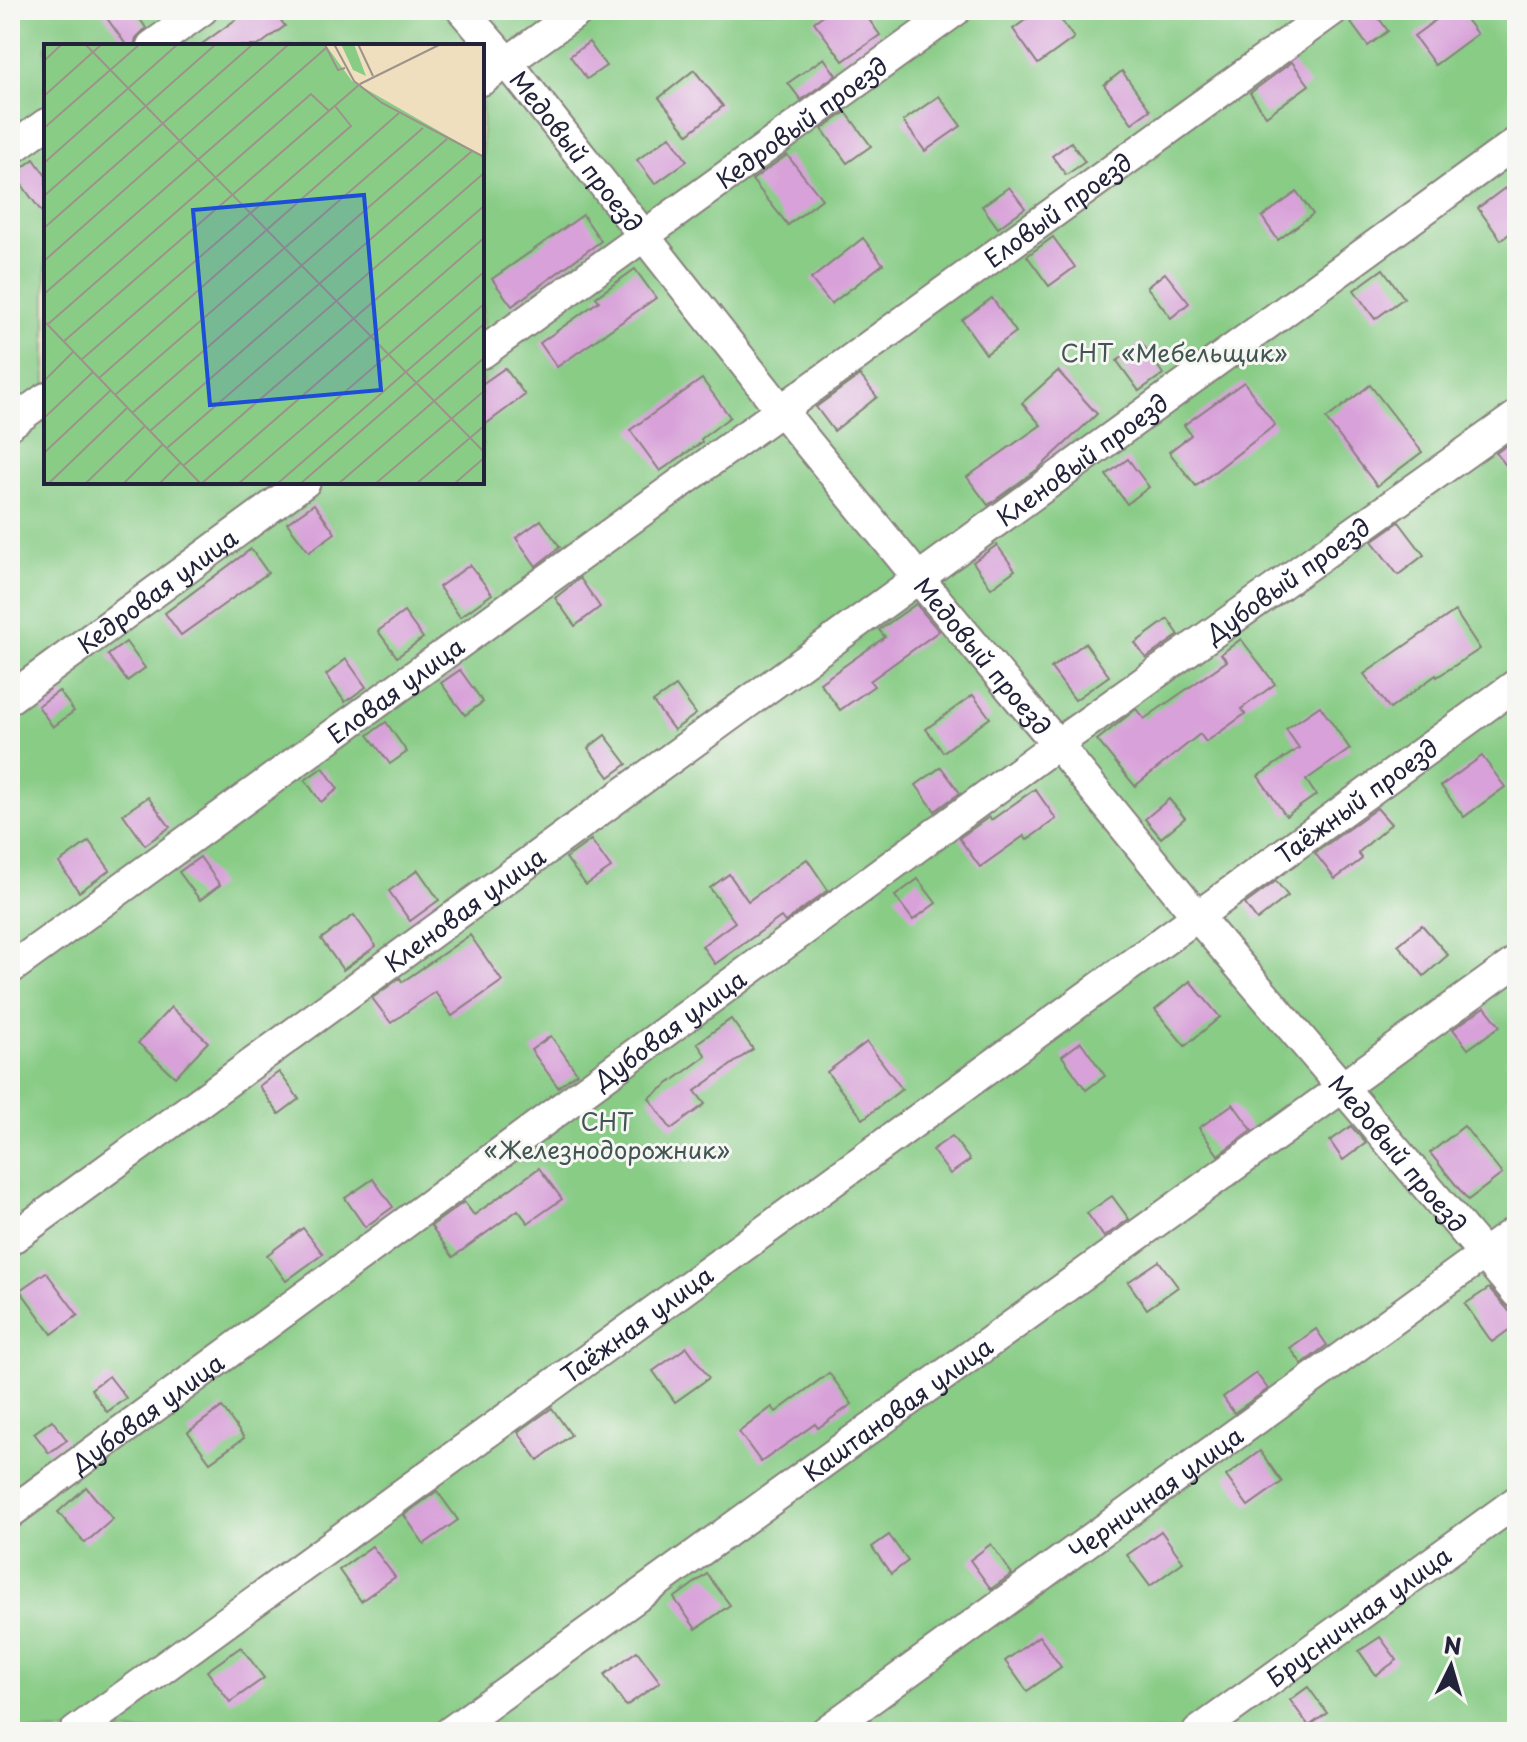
<svg xmlns="http://www.w3.org/2000/svg" width="1527" height="1742" font-family="'Playpen Sans',sans-serif">
<style>
.green{fill:#88cc86;stroke:#557760;stroke-width:2;fill-rule:evenodd}
.building{fill:#d8a1d9}
.lines{fill:none;stroke-linecap:round;stroke-linejoin:round}
.street-casing{stroke:#88807d;stroke-width:34}
.street{stroke:#fff;stroke-width:30}
.labels{text-anchor:middle;dominant-baseline:central;stroke-width:6;stroke-linejoin:round;paint-order:stroke}
.street-label{font-size:24px;fill:#22223b;stroke:#f6f6f2}
.park-label{font-size:24px;fill:#415552;stroke:#f6f6f2}
.inset-road{fill:none;stroke:#9d938a;stroke-width:2}
.view{fill:#1d4ed8;fill-opacity:0.15;stroke:#1d4ed8;stroke-width:4}
.inset-edge{fill:none;stroke:#22223b;stroke-width:4}
</style>
<rect width="100%" height="100%" fill="#f6f6f2"/>
<filter id="ink" filterUnits="userSpaceOnUse"><feTurbulence type="fractalNoise" baseFrequency=".0125" numOctaves="2"/><feDisplacementMap in="SourceGraphic" scale="16" xChannelSelector="R" yChannelSelector="G"/><feConvolveMatrix kernelMatrix="1 2 1 2 8 2 1 2 1" color-interpolation-filters="sRGB"/></filter>
<filter id="wash" filterUnits="userSpaceOnUse"><feTurbulence type="fractalNoise" baseFrequency=".006" numOctaves="4" result="noise"/><feDisplacementMap in="SourceGraphic" scale="32" xChannelSelector="R" yChannelSelector="G"/><feGaussianBlur stdDeviation="1.8" result="paint"/><feColorMatrix in="noise" values="0 0 0 0 0 0 0 0 0 0 0 0 0 0 0 0 0 1.4 0 .05"/><feComposite in="paint" operator="in"/></filter>
<g filter="url(#wash)">
<rect width="100%" height="100%" fill="#efdfbf"/>
<!-- green -->
<path class="green" d="M10,10H1517V1732H10ZM46,46H482V482H46Z"/>
<g id="blocks">
<!-- building -->
<g class="building">
<path d="M101,10H134L146,28L136,38L134,46H127Z"/>
<path d="M249,10H273L285,26L258,46H199Z"/>
<path d="M830,10H862L880,35L843,61L814,22Z"/>
<path d="M1039,10H1054L1074,38L1038,64L1013,29Z"/>
<path d="M1368,10H1373L1388,31L1368,46L1351,23Z"/>
<path d="M1449,10H1459L1477,34L1435,65L1414,36Z"/>
<path d="M589,42L606,66L587,79L570,56Z"/>
<path d="M824,58L836,75L801,100L788,83Z"/>
<path d="M1292,62L1309,85L1266,116L1250,93Z"/>
<path d="M694,70L723,106L688,134L659,98Z"/>
<path d="M1122,71L1150,110L1132,123L1104,85Z"/>
<path d="M939,96L961,126L925,151L903,121Z"/>
<path d="M846,112L871,146L847,163L822,129Z"/>
<path d="M670,136L687,161L655,184L637,160Z"/>
<path d="M1071,142L1085,162L1066,175L1052,156Z"/>
<path d="M787,155L822,199L788,225L752,180Z"/>
<path d="M34,159L46,176V218L14,174Z"/>
<path d="M1009,187L1025,208L998,228L982,206Z"/>
<path d="M1505,188L1517,204V228L1501,240L1478,208Z"/>
<path d="M1297,192L1313,214L1278,240L1262,217Z"/>
<path d="M583,215L601,241L512,306L492,279Z"/>
<path d="M1053,237L1075,267L1049,286L1027,256Z"/>
<path d="M863,238L883,264L831,304L811,279Z"/>
<path d="M635,269L656,298L557,367L540,343L599,301L596,297Z"/>
<path d="M1383,269L1404,298L1375,319L1354,290Z"/>
<path d="M1165,273L1189,303L1171,318L1147,287Z"/>
<path d="M992,298L1016,332L986,354L962,320Z"/>
<path d="M1142,343L1163,374L1139,391L1117,361Z"/>
<path d="M505,368L525,395L482,427V384Z"/>
<path d="M1058,371L1097,414L1038,469L988,505L967,477L1041,425L1022,403Z"/>
<path d="M860,375L877,397L834,431L816,407Z"/>
<path d="M702,379L730,417L701,439L702,442L660,471L630,430Z"/>
<path d="M1244,382L1275,425L1196,486L1169,452L1191,435L1184,425Z"/>
<path d="M1370,385L1422,452L1377,486L1326,419Z"/>
<path d="M1517,438V479L1496,453Z"/>
<path d="M1128,459L1149,487L1127,504L1106,475Z"/>
<path d="M314,504L335,533L309,552L287,523Z"/>
<path d="M541,520L560,547L536,566L516,538Z"/>
<path d="M1399,522L1424,555L1398,575L1372,541Z"/>
<path d="M997,545L1015,570L991,588L973,562Z"/>
<path d="M251,549L268,573L181,635L165,613Z"/>
<path d="M470,565L492,594L460,617L439,587Z"/>
<path d="M580,578L600,607L575,626L555,598Z"/>
<path d="M916,604L939,631L870,681L874,686L840,710L820,683L885,637L879,630Z"/>
<path d="M1455,611L1480,649L1437,677L1436,675L1390,709L1364,674Z"/>
<path d="M404,612L423,638L397,657L378,631Z"/>
<path d="M1168,619L1179,635L1146,658L1135,643Z"/>
<path d="M1241,639L1275,684L1241,709L1245,714L1206,742L1200,734L1135,786L1097,740L1136,709L1144,719L1227,661L1221,654Z"/>
<path d="M126,642L145,668L127,681L108,655Z"/>
<path d="M1085,643L1109,676L1075,700L1051,668Z"/>
<path d="M346,659L366,687L345,702L326,675Z"/>
<path d="M460,670L483,702L465,715L441,683Z"/>
<path d="M676,686L696,714L674,730L653,702Z"/>
<path d="M59,691L74,711L53,727L38,706Z"/>
<path d="M973,695L990,718L943,752L926,729Z"/>
<path d="M1320,706L1350,749L1306,780L1316,795L1286,816L1258,776L1299,748L1286,729Z"/>
<path d="M386,722L407,752L390,764L368,735Z"/>
<path d="M605,735L627,764L609,777L588,748Z"/>
<path d="M1482,756L1505,787L1464,817L1441,786Z"/>
<path d="M323,767L338,789L321,802L305,780Z"/>
<path d="M941,767L960,793L935,811L916,785Z"/>
<path d="M1035,789L1056,819L1027,840L1024,836L980,867L959,838L989,817L991,820Z"/>
<path d="M148,797L170,827L145,845L123,814Z"/>
<path d="M1169,799L1185,818L1161,838L1145,819Z"/>
<path d="M1377,808L1391,824L1358,853L1362,859L1335,879L1315,853Z"/>
<path d="M591,840L611,868L586,885L566,858Z"/>
<path d="M89,841L110,870L79,892L59,863Z"/>
<path d="M200,857L220,885L200,900L179,872Z"/>
<path d="M807,859L828,890L785,922L781,917L715,964L702,946L735,922L710,888L729,874L748,901Z"/>
<path d="M418,870L439,900L410,921L389,891Z"/>
<path d="M918,879L936,903L913,920L895,896Z"/>
<path d="M1276,881L1288,896L1257,920L1245,904Z"/>
<path d="M354,915L376,946L343,970L321,939Z"/>
<path d="M1422,925L1448,955L1424,976L1398,945Z"/>
<path d="M470,935L502,981L452,1016L435,992L391,1023L372,998L400,978L402,982Z"/>
<path d="M1190,981L1220,1017L1185,1046L1155,1010Z"/>
<path d="M171,1007L208,1042L175,1077L138,1043Z"/>
<path d="M1485,1007L1500,1026L1468,1049L1453,1029Z"/>
<path d="M731,1019L753,1049L695,1091L705,1104L671,1129L649,1098L706,1056L697,1043Z"/>
<path d="M551,1036L577,1073L558,1087L531,1050Z"/>
<path d="M867,1042L902,1089L863,1119L827,1072Z"/>
<path d="M1081,1042L1105,1076L1086,1090L1062,1056Z"/>
<path d="M279,1072L299,1099L279,1114L259,1086Z"/>
<path d="M1233,1104L1252,1130L1218,1155L1199,1128Z"/>
<path d="M1351,1126L1366,1143L1343,1160L1330,1141Z"/>
<path d="M1464,1126L1502,1174L1468,1200L1430,1153Z"/>
<path d="M952,1136L970,1160L950,1174L932,1150Z"/>
<path d="M539,1168L562,1199L528,1223L518,1210L453,1257L431,1226L464,1202L474,1215Z"/>
<path d="M373,1179L393,1207L365,1227L345,1198Z"/>
<path d="M1112,1196L1129,1219L1104,1237L1087,1213Z"/>
<path d="M303,1228L323,1254L286,1281L267,1255Z"/>
<path d="M1159,1261L1178,1287L1147,1309L1128,1282Z"/>
<path d="M46,1272L78,1315L52,1334L20,1290Z"/>
<path d="M1489,1288L1517,1320V1324L1492,1342L1465,1304Z"/>
<path d="M1316,1329L1327,1345L1302,1364L1290,1348Z"/>
<path d="M687,1347L709,1378L675,1402L653,1371Z"/>
<path d="M829,1373L852,1404L818,1428L815,1424L761,1462L739,1432L772,1407L776,1412Z"/>
<path d="M1256,1373L1268,1389L1234,1413L1223,1397Z"/>
<path d="M109,1376L126,1398L107,1412L91,1389Z"/>
<path d="M222,1407L244,1438L210,1462L188,1432Z"/>
<path d="M552,1408L571,1435L538,1460L518,1432Z"/>
<path d="M52,1420L67,1440L49,1453L34,1433Z"/>
<path d="M1260,1451L1282,1482L1248,1506L1226,1476Z"/>
<path d="M86,1487L113,1519L85,1543L58,1512Z"/>
<path d="M437,1491L458,1520L424,1544L404,1515Z"/>
<path d="M1161,1531L1183,1562L1150,1586L1127,1555Z"/>
<path d="M889,1535L908,1561L891,1574L872,1547Z"/>
<path d="M991,1544L1012,1574L991,1589L970,1560Z"/>
<path d="M372,1546L395,1577L361,1601L339,1570Z"/>
<path d="M707,1574L730,1605L696,1629L674,1598Z"/>
<path d="M1039,1636L1061,1667L1027,1691L1005,1661Z"/>
<path d="M1380,1637L1397,1660L1376,1675L1359,1651Z"/>
<path d="M241,1647L264,1678L230,1702L207,1671Z"/>
<path d="M637,1651L660,1682L626,1706L604,1675Z"/>
<path d="M1308,1687L1327,1713L1309,1726L1290,1700Z"/>
</g>
</g>
</g>
<g filter="url(#ink)">
<use href="#blocks" fill-opacity="0" stroke="#88807d" stroke-width="2"/>
<g class="lines">
<defs>
<g id="street">
<path id="s1" d="M462,10L507,62L781,410L919,579L1057,744L1196,915L1517,1293"/>
<path d="M152,46L202,10"/>
<path d="M482,80L580,10"/>
<path d="M10,150L46,124"/>
<path id="s2" d="M482,353L956,10"/>
<path d="M10,424L46,398"/>
<path id="s3" d="M10,698L305,482"/>
<path id="s4" d="M10,969L1333,10"/>
<path id="s5" d="M10,1240L1517,142"/>
<path id="s6" d="M10,1513L1057,744L1517,416"/>
<path id="s7" d="M75,1732L1517,684"/>
<path id="s8" d="M450,1732L1517,961"/>
<path id="s9" d="M825,1732L1517,1230"/>
<path id="s10" d="M1198,1732L1517,1501"/>
</g>
</defs>
<!-- street casing -->
<use href="#street" class="street-casing"/>
<!-- street -->
<use href="#street" class="street"/>
</g>
</g>
<g class="labels">
<!-- street labels -->
<g class="street-label">
<text stroke="none"><textPath href="#s2" startOffset="394">Кедровый проезд</textPath></text>
<text stroke="none"><textPath href="#s1" startOffset="182">Медовый проезд</textPath></text>
<text stroke="none"><textPath href="#s4" startOffset="1294">Еловый проезд</textPath></text>
<text stroke="none"><textPath href="#s5" startOffset="1326">Кленовый проезд</textPath></text>
<text stroke="none"><textPath href="#s6" startOffset="1582">Дубовый проезд</textPath></text>
<text stroke="none"><textPath href="#s3" startOffset="182">Кедровая улица</textPath></text>
<text stroke="none"><textPath href="#s1" startOffset="830">Медовый проезд</textPath></text>
<text stroke="none"><textPath href="#s4" startOffset="476">Еловая улица</textPath></text>
<text stroke="none"><textPath href="#s7" startOffset="1584">Таёжный проезд</textPath></text>
<text stroke="none"><textPath href="#s5" startOffset="562">Кленовая улица</textPath></text>
<text stroke="none"><textPath href="#s6" startOffset="818">Дубовая улица</textPath></text>
<text stroke="none"><textPath href="#s1" startOffset="1478">Медовый проезд</textPath></text>
<text stroke="none"><textPath href="#s7" startOffset="694">Таёжная улица</textPath></text>
<text stroke="none"><textPath href="#s8" startOffset="552">Каштановая улица</textPath></text>
<text stroke="none"><textPath href="#s6" startOffset="170">Дубовая улица</textPath></text>
<text stroke="none"><textPath href="#s9" startOffset="408">Черничная улица</textPath></text>
<text stroke="none"><textPath href="#s10" startOffset="198">Брусничная улица</textPath></text>
</g>
<!-- park labels -->
<g class="park-label">
<text x="1174" y="352">СНТ «Мебельщик»</text>
<text x="607" y="1121">СНТ<tspan x="607" dy="28">«Железнодорожник»</tspan></text>
</g>
</g>
<!-- overview -->
<g transform="translate(44 44)">
<rect width="440" height="440" fill="#efdfbf"/>
<path d="M0,0H281L308,37L440,113V440H0ZM297,0H310L322,32L309,26Z" fill="#88cc86"/>
<path class="inset-road" d="M41,0L440,408M290,0L310,37L338,59L440,113M314,0L329,32M281,1L294,26L301,24M0,17L18,0M316,40L397,0M0,52L58,0M0,84L96,0M0,119L134,0M0,152L172,0M0,184L209,0M0,217L245,0M0,250L282,4M1,278L157,440M3,281L267,50L285,67M19,298L316,40M37,316L307,82L291,62M55,334L355,69M0,337L29,308M71,351L379,84M88,369L403,95M0,374L49,328M106,387L428,107M123,404L440,129M0,409L67,346M139,422L440,162M4,440L83,364M41,440L101,382M79,440L119,400M115,440L136,419M157,440L440,194M194,440L440,228M233,440L440,260M256,440L440,280M294,440L440,314M331,440L440,347M372,440L440,382M410,440L440,414"/>
<path class="view" d="M320,151L337,346L166,361L149,166Z"/>
<rect width="440" height="440" class="inset-edge"/>
</g>
<!-- margin -->
<rect width="1527" height="1742" fill="none" stroke="#f6f6f2" stroke-width="40"/>
<!-- north arrow -->
<g transform="translate(1451 1666) rotate(5)" stroke="#f6f6f2" stroke-width="6" paint-order="stroke">
<path d="M0-6L14 30L0 20L-14 30Z" fill="#22223b"/>
<text y="-12" font-size="22" font-weight="bold" text-anchor="middle" fill="#22223b">N</text>
</g>
</svg>
